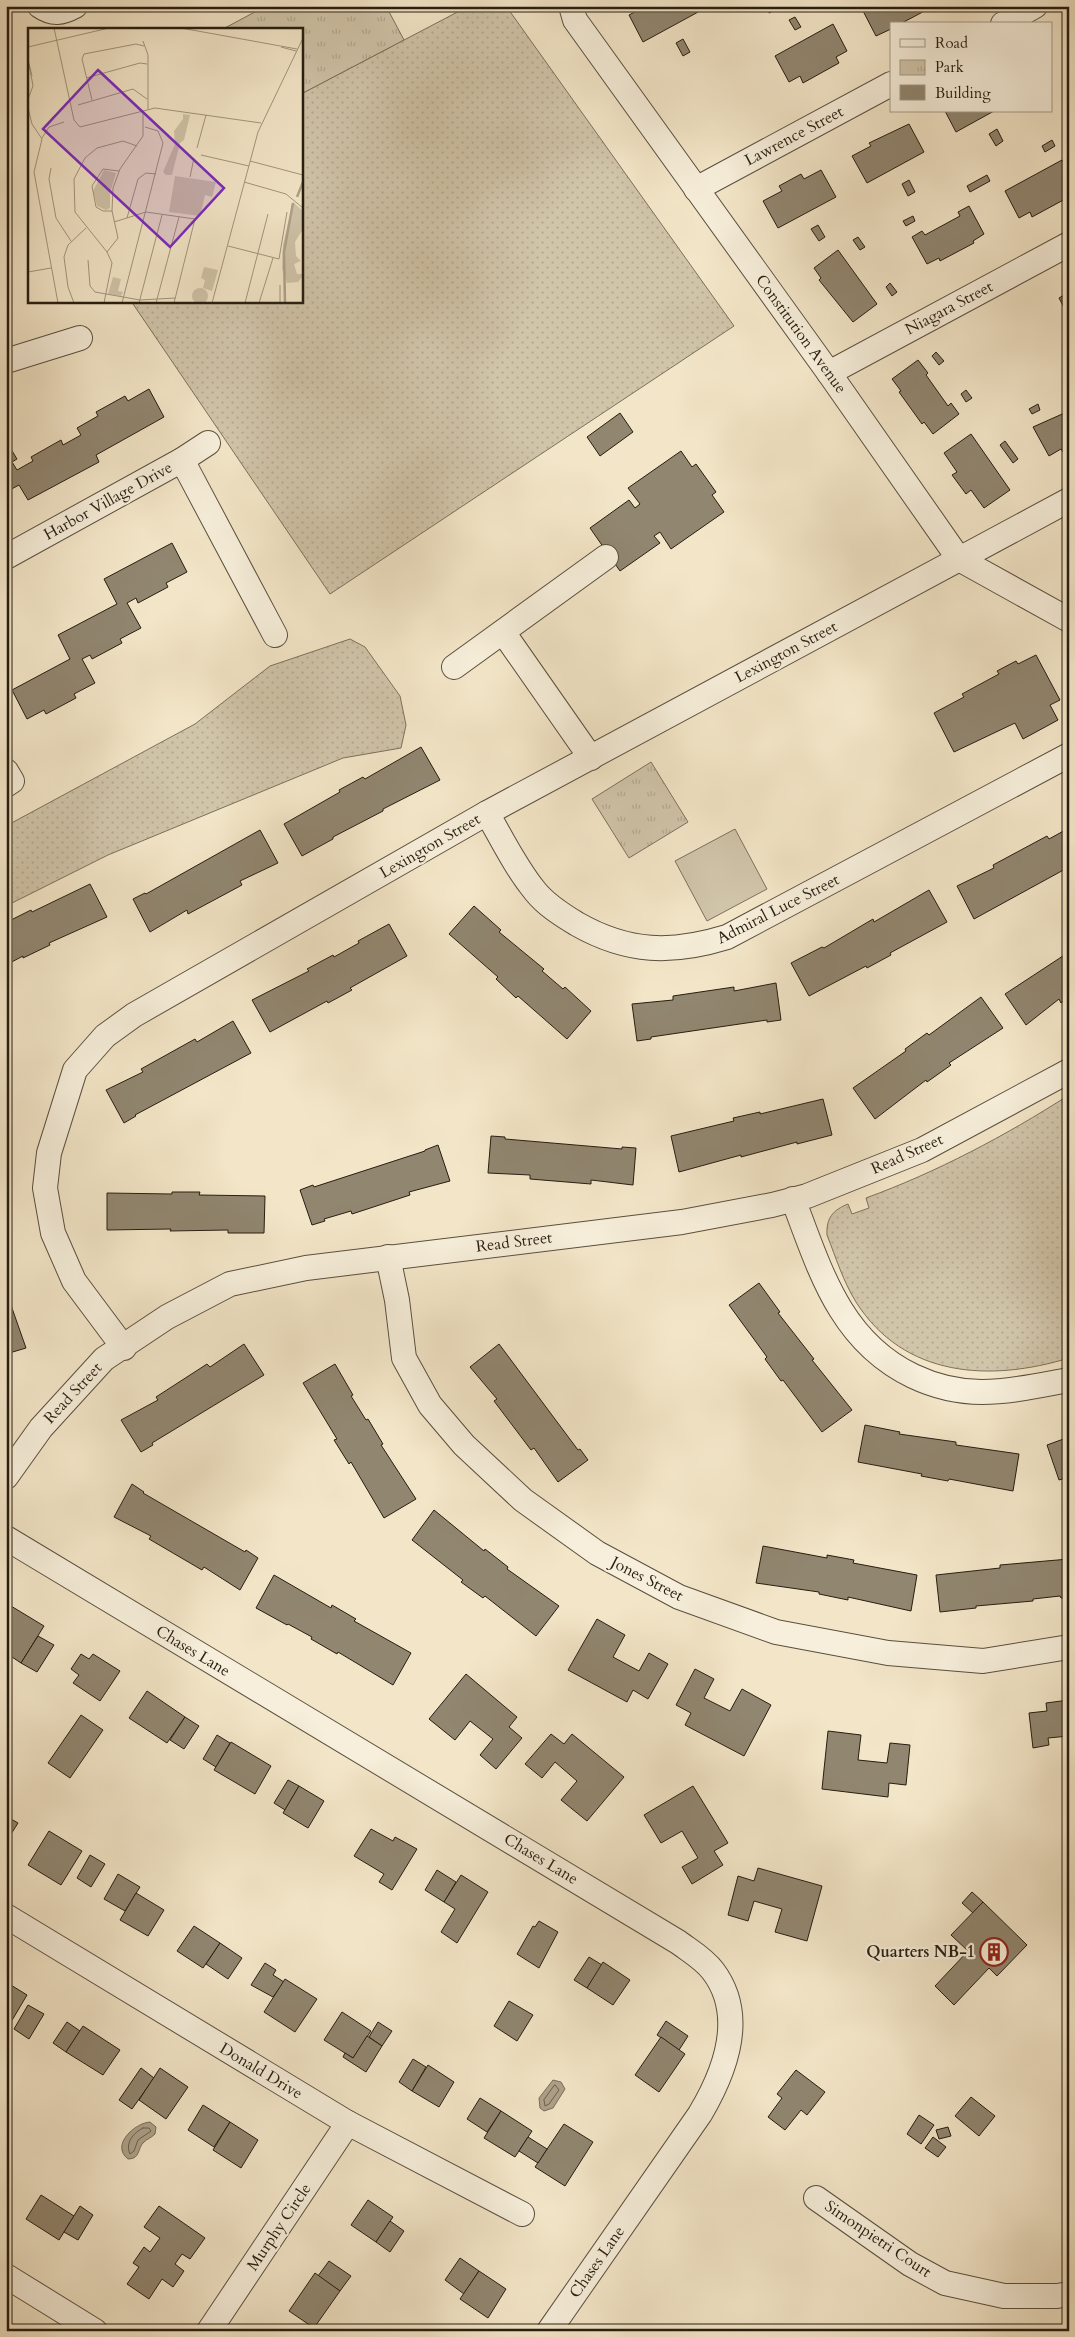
<svg xmlns="http://www.w3.org/2000/svg" width="1075" height="2337" font-family="Cardo,serif">
<style>
.grass{fill:url(#grass-dots);stroke:#7c705d}
.park{fill:url(#park-tufts);stroke:#7c705d}
.pitch{fill:#d0c4a9;stroke:#7c705d}
.water{fill:#aea28a;stroke:#786d5a}
.lines{fill:none;stroke-linecap:round;stroke-linejoin:round}
.shore{stroke:#6a604e;stroke-width:1}
.building{fill:#918670;stroke:#271d11}
.minor-casing{stroke:#5a4f3f;stroke-width:26}
.minor{stroke:#f7efdb;stroke-width:24}
.labels{text-anchor:middle;dominant-baseline:central;stroke-width:4.5;stroke-linejoin:round;paint-order:stroke}
.street-label{font-size:16px;fill:#271d11;stroke:#f7efdb}
.poi-label{font-size:16px;font-weight:bold;fill:#271d11;stroke:#f7efdb;text-anchor:end}
.inset-river{fill:none;stroke:#aea28a;stroke-width:2.5}
.inset-road{fill:none;stroke:#a1967f;stroke-width:1}
.view{fill:#7b2cbf;fill-opacity:0.15;stroke:#7b2cbf;stroke-width:2.5}
.inset-edge{fill:none;stroke:#271d11;stroke-width:2.5}
</style>
<defs>
<pattern id="grass-dots" width="8" height="8" patternUnits="userSpaceOnUse" patternTransform="scale(1.25)"><rect width="8" height="8" fill="#d0c4a9"/><path d="M2 2h.1M6 6h.1" fill="none" stroke="#b3a890" stroke-width="1.8" stroke-linecap="round"/></pattern>
<pattern id="park-tufts" width="24" height="20" patternUnits="userSpaceOnUse" patternTransform="scale(1.25)"><rect width="24" height="20" fill="#d0c4a9"/><path d="M3 7l-1-3M5 7V3M7 7l1-3M15 17l-1-3M17 17v-4M19 17l1-3" fill="none" stroke="#b3a890"/></pattern>
</defs>
<rect width="100%" height="100%" fill="#f3e6c8"/>
<filter id="stains"><feTurbulence type="fractalNoise" baseFrequency=".004" numOctaves="4"/><feColorMatrix values="0 0 0 0 .2 0 0 0 0 .09 0 0 0 0 .02 0 0 0 .5 -.17"/></filter>
<radialGradient id="worn" r=".72"><stop offset=".6" stop-color="#630" stop-opacity="0"/><stop offset="1" stop-color="#630" stop-opacity=".3"/></radialGradient>
<!-- grass -->
<g class="grass">
<path d="M469,6H506L734,326L330,594L131,301H301V94Z"/>
<path d="M350,639L365,647L400,696L406,725L401,748L343,758L108,855L6,906V826L195,724L270,666Z"/>
<path d="M1069,1095V1358C991,1382 904,1378 856,1302C843,1281 836,1258 827,1235C826,1218 833,1210 848,1204L852,1214L869,1208L866,1198C937,1172 1005,1136 1069,1095Z"/>
</g>
<!-- park -->
<g class="park">
<path d="M266,6H386L404,40L301,94V29H223Z"/>
<path d="M651,762L688,822L629,858L592,799Z"/>
</g>
<!-- pitch -->
<path class="pitch" d="M735,829L767,889L707,921L675,861Z"/>
<!-- water -->
<g class="water">
<path d="M553,2080L561,2082L565,2089L553,2108L544,2111L540,2108L539,2098Z"/>
<path d="M150,2122L156,2127L155,2134C151,2138 147,2139 144,2142C137,2148 141,2159 128,2159C110,2145 135,2123 150,2122Z"/>
</g>
<g class="lines">
<!-- shore -->
<g class="shore">
<path d="M555,2085L559,2090L549,2104L545,2106L544,2100Z"/>
<path d="M143,2128H149L151,2131L138,2140L134,2151L130,2154C125,2143 133,2133 143,2128Z"/>
</g>
</g>
<!-- building -->
<g class="building">
<path d="M646,6H697L700,11L643,42L629,15Z"/>
<path d="M765,6H773L775,10L769,13Z"/>
<path d="M868,6H934L900,24H891V29L876,36L862,9Z"/>
<path d="M795,17L801,27L795,30L789,20Z"/>
<path d="M833,24L847,51L836,57L839,63L803,83L800,76L789,82L775,56Z"/>
<path d="M683,39L690,52L683,56L676,43Z"/>
<path d="M945,111H994L956,132Z"/>
<path d="M909,124L924,152L867,183L852,156L871,146L869,143Z"/>
<path d="M997,129L1003,141L996,146L989,134Z"/>
<path d="M1052,140L1055,146L1045,152L1042,146Z"/>
<path d="M1062,160L1069,174V190L1064,192L1067,198L1032,217L1030,212L1019,218L1005,191Z"/>
<path d="M821,170L836,197L778,228L763,201L782,191L779,186L801,174L804,179Z"/>
<path d="M987,175L990,181L970,192L967,186Z"/>
<path d="M909,180L915,192L908,196L902,184Z"/>
<path d="M969,206L984,234L973,241L974,243L940,261L939,258L927,264L912,237L922,231L925,235L960,216L958,212Z"/>
<path d="M913,216L915,221L906,226L903,221Z"/>
<path d="M818,225L825,237L819,241L811,229Z"/>
<path d="M858,237L865,247L860,250L853,240Z"/>
<path d="M838,250L877,304L853,322L819,280L821,278L814,268Z"/>
<path d="M890,283L897,292L892,296L886,287Z"/>
<path d="M1069,292V317L1059,298Z"/>
<path d="M936,352L944,361L939,365L932,356Z"/>
<path d="M918,360L928,373L926,375L948,406L951,403L959,414L933,434L924,422L922,424L899,392L901,391L892,379Z"/>
<path d="M149,389L164,417L96,455L99,462L28,500L19,485L6,492V441L17,459L12,462L17,470L33,461L31,457L61,440L63,445L81,435L77,428L98,416L96,412L125,396L128,401Z"/>
<path d="M966,390L972,398L966,402L961,394Z"/>
<path d="M1038,404L1040,410L1032,414L1029,409Z"/>
<path d="M1069,411V449L1063,452L1061,449L1049,456L1033,427Z"/>
<path d="M620,413L633,432L600,456L587,437Z"/>
<path d="M971,434L1010,490L984,508L971,490L966,494L952,475L957,472L944,453Z"/>
<path d="M1005,441L1018,459L1013,463L1000,445Z"/>
<path d="M681,451L692,467L696,464L716,492L712,495L724,512L671,549L660,532L654,536L660,543L620,571L590,528L629,500L635,508L640,504L628,488Z"/>
<path d="M172,543L187,572L166,583L168,587L138,603L136,598L127,603L141,628L120,639L122,643L92,659L90,655L82,659L95,683L74,694L76,698L46,714L44,710L27,719L12,690L70,659L58,635L117,604L104,579Z"/>
<path d="M1036,655L1060,700L1050,705L1058,720L1023,739L1015,723L954,752L934,713L964,697L962,694L999,674L997,671L1016,661L1018,664Z"/>
<path d="M421,747L440,780L383,809V811L333,837V839L302,856L284,824L340,792L339,790L363,777L365,779Z"/>
<path d="M1069,828V867L974,919L957,886L994,868L993,865L1047,836L1049,839Z"/>
<path d="M260,830L278,863L240,881L242,885L188,914L187,910L150,932L133,899L145,893L146,894Z"/>
<path d="M90,884L107,917L49,943L50,945L23,958V956L6,965L7,922L31,910L32,912Z"/>
<path d="M929,890L947,922L890,953L891,955L867,968L866,966L809,996L791,963L822,947L824,948L873,919L874,922Z"/>
<path d="M474,906L501,930L499,932L544,969L542,971L563,989L565,987L591,1011L567,1039L518,996L516,998L496,979L498,977L449,934Z"/>
<path d="M389,924L407,956L350,988L352,990L328,1003L327,1001L270,1032L252,1000L309,971L307,969L333,955L334,957L359,943L358,941Z"/>
<path d="M1069,952V997L1061,1003L1059,999L1026,1025L1005,994Z"/>
<path d="M776,983L781,1020L767,1022V1020L651,1037V1039L637,1041L632,1004L673,1000V996L734,987V991Z"/>
<path d="M981,997L1003,1028L949,1063L951,1065L927,1082L926,1080L875,1119L853,1088L906,1051L905,1049L927,1033L929,1035Z"/>
<path d="M233,1021L251,1053L135,1115L136,1116L124,1123L106,1090L143,1072L141,1069L195,1039L197,1042Z"/>
<path d="M823,1099L832,1135L797,1144V1142L741,1157V1155L679,1172L671,1136L734,1121L733,1118L760,1112V1114Z"/>
<path d="M491,1136L505,1137V1139L622,1149V1147L636,1148L633,1185L591,1180V1184L530,1179V1175L488,1173Z"/>
<path d="M438,1145L450,1181L409,1192L410,1195L352,1214L351,1211L324,1219L325,1221L312,1225L300,1190L313,1185L314,1187L425,1151V1150Z"/>
<path d="M172,1192H200L199,1195L265,1196L264,1233H228V1230L170,1231L171,1229L107,1230V1193L172,1194Z"/>
<path d="M759,1283L780,1312L778,1313L814,1359L812,1360L852,1410L822,1432L783,1380L781,1381L765,1359L767,1357L729,1305Z"/>
<path d="M6,1291L26,1348L6,1354Z"/>
<path d="M244,1344L264,1375L152,1443L153,1445L141,1452L121,1420L158,1400L156,1397L207,1364L210,1367Z"/>
<path d="M499,1344L578,1450L580,1449L588,1460L558,1482L534,1448L531,1450L494,1401L497,1399L470,1367Z"/>
<path d="M335,1364L353,1395L351,1396L366,1420L368,1419L383,1444L381,1445L416,1499L384,1518L351,1462L349,1464L334,1440L337,1439L303,1383Z"/>
<path d="M865,1425L900,1432L899,1434L956,1442V1445L1019,1454L1013,1491L949,1479L948,1481L921,1476L922,1474L858,1462Z"/>
<path d="M1069,1437V1477L1059,1480L1047,1445Z"/>
<path d="M132,1484L144,1492L143,1493L245,1552L246,1550L258,1558L240,1590L204,1567L202,1570L149,1539L151,1536L114,1517Z"/>
<path d="M434,1510L484,1551L485,1549L508,1567L507,1569L559,1606L536,1636L485,1596L483,1598L461,1582L463,1580L412,1540Z"/>
<path d="M763,1546L827,1558V1555L854,1560L853,1563L917,1575L911,1611L848,1597V1600L819,1594V1592L756,1583Z"/>
<path d="M1069,1559V1597L1061,1598L1060,1596L1033,1599V1601L976,1606V1608L940,1612L936,1575L1000,1568V1565Z"/>
<path d="M274,1575L331,1608L332,1605L356,1619L354,1621L411,1653L393,1685L338,1652L337,1654L311,1639L312,1637L288,1624L287,1625L256,1608Z"/>
<path d="M6,1603L44,1626L21,1663L6,1653Z"/>
<path d="M597,1619L625,1635L613,1657L639,1671L649,1653L668,1664L648,1699L633,1690L627,1702L568,1670Z"/>
<path d="M38,1636L54,1645L37,1672L21,1663Z"/>
<path d="M81,1654L89,1659L93,1654L120,1671L100,1701L73,1683L79,1675L71,1669Z"/>
<path d="M695,1669L714,1679L704,1698L730,1711L742,1689L771,1705L744,1756L685,1725L691,1713L676,1705Z"/>
<path d="M466,1674L517,1717L509,1727L522,1738L496,1769L480,1755L493,1739L470,1721L455,1740L429,1719Z"/>
<path d="M6,1681L11,1684L7,1691L6,1690Z"/>
<path d="M147,1691L185,1717L167,1743L129,1718Z"/>
<path d="M1069,1700V1736L1048,1738L1049,1745L1033,1748L1029,1713L1047,1711L1046,1703Z"/>
<path d="M81,1715L103,1730L70,1778L48,1763Z"/>
<path d="M185,1717L199,1726L184,1749L170,1740Z"/>
<path d="M828,1731L861,1735L858,1760L887,1763L890,1743L910,1745L906,1785L889,1783L888,1797L822,1789Z"/>
<path d="M551,1734L564,1744L572,1734L624,1777L587,1821L561,1800L577,1781L555,1762L542,1778L525,1764Z"/>
<path d="M217,1735L230,1743L216,1767L203,1759Z"/>
<path d="M231,1742L271,1766L255,1794L214,1770Z"/>
<path d="M288,1780L299,1786L285,1810L274,1803Z"/>
<path d="M299,1786L324,1801L308,1828L283,1813Z"/>
<path d="M693,1786L728,1843L714,1851L723,1865L692,1884L682,1867L698,1858L682,1831L661,1843L644,1815Z"/>
<path d="M6,1816L18,1823L6,1842Z"/>
<path d="M371,1829L393,1841L395,1837L417,1849L392,1890L379,1882L384,1874L354,1856Z"/>
<path d="M49,1831L82,1851L61,1885L28,1865Z"/>
<path d="M90,1855L105,1864L91,1887L77,1878Z"/>
<path d="M758,1868L822,1886L807,1941L775,1932L782,1909L754,1901L748,1921L728,1915L738,1876L754,1881Z"/>
<path d="M437,1870L456,1882L444,1902L425,1890Z"/>
<path d="M118,1874L140,1887L125,1911L104,1899Z"/>
<path d="M461,1875L488,1892L457,1943L441,1932L455,1909L444,1902Z"/>
<path d="M972,1892L983,1902L973,1913L962,1903Z"/>
<path d="M136,1893L164,1910L148,1936L120,1920Z"/>
<path d="M983,1902L1027,1945L997,1976L989,1968L954,2005L935,1986L968,1951L951,1935Z"/>
<path d="M539,1921L558,1932L539,1968L517,1954L533,1926L535,1927Z"/>
<path d="M194,1926L220,1943L203,1968L177,1951Z"/>
<path d="M220,1943L242,1958L228,1979L206,1964Z"/>
<path d="M589,1957L602,1965L587,1988L574,1980Z"/>
<path d="M603,1962L630,1980L613,2005L587,1988Z"/>
<path d="M265,1963L276,1970L273,1975L284,1982L273,1997L251,1985Z"/>
<path d="M285,1979L317,1999L295,2032L264,2012Z"/>
<path d="M6,1982L27,1995L11,2022L6,2019Z"/>
<path d="M509,2001L533,2015L517,2041L494,2026Z"/>
<path d="M28,2005L44,2014L29,2039L14,2029Z"/>
<path d="M342,2012L371,2031L353,2058L324,2040Z"/>
<path d="M666,2021L688,2036L679,2050L657,2035Z"/>
<path d="M67,2022L80,2031L66,2052L53,2043Z"/>
<path d="M378,2022L392,2031L382,2046L369,2037Z"/>
<path d="M83,2026L120,2050L103,2075L66,2052Z"/>
<path d="M367,2036L382,2046L366,2072L343,2057L345,2053L353,2058Z"/>
<path d="M661,2037L685,2054L659,2092L635,2075Z"/>
<path d="M413,2059L426,2067L412,2091L399,2082Z"/>
<path d="M428,2065L454,2082L439,2107L412,2091Z"/>
<path d="M141,2068L154,2078L132,2109L119,2100Z"/>
<path d="M160,2068L188,2087L166,2119L139,2100Z"/>
<path d="M796,2070L825,2092L807,2115L801,2110L785,2130L768,2117L782,2098L777,2094Z"/>
<path d="M971,2097L995,2116L979,2136L955,2116Z"/>
<path d="M480,2098L501,2111L487,2132L467,2119Z"/>
<path d="M203,2105L230,2122L214,2147L188,2130Z"/>
<path d="M501,2111L532,2131L515,2157L484,2138Z"/>
<path d="M919,2115L934,2125L921,2144L907,2134Z"/>
<path d="M230,2122L258,2140L241,2168L213,2150Z"/>
<path d="M564,2124L593,2142L565,2186L535,2167Z"/>
<path d="M948,2127L951,2136L939,2139L936,2130Z"/>
<path d="M1069,2132V2143H1068L1063,2138Z"/>
<path d="M528,2137L547,2149L538,2163L519,2151Z"/>
<path d="M933,2137L946,2147L938,2157L925,2148Z"/>
<path d="M41,2195L74,2216L59,2240L26,2219Z"/>
<path d="M368,2200L393,2217L376,2242L351,2225Z"/>
<path d="M80,2206L93,2215L78,2240L64,2232Z"/>
<path d="M159,2206L205,2238L190,2259L182,2254L175,2264L184,2271L173,2287L162,2279L149,2299L127,2284L139,2267L133,2263L144,2247L150,2252L160,2238L144,2227Z"/>
<path d="M390,2221L404,2231L390,2252L376,2242Z"/>
<path d="M460,2258L479,2271L464,2294L445,2280Z"/>
<path d="M329,2261L351,2276L340,2291L318,2276Z"/>
<path d="M479,2271L506,2289L488,2318L460,2299Z"/>
<path d="M315,2273L340,2291L314,2328L289,2311Z"/>
</g>
<g class="lines">
<defs>
<g id="minor">
<path d="M40,6C53,15 62,13 75,6"/>
<path d="M571,6L575,20L829,373L959,559L1069,620"/>
<path d="M1003,24L1035,6"/>
<path d="M696,189L891,84"/>
<path d="M6,361L80,338"/>
<path d="M829,373L1069,244"/>
<path d="M182,460L275,635"/>
<path d="M6,557L182,460L208,443"/>
<path d="M503,632L591,758"/>
<path d="M454,667L606,557"/>
<path d="M6,771L12,781L6,785"/>
<path d="M487,813C502,839 516,868 535,891C546,905 562,915 577,924C628,953 672,954 727,937L1069,755"/>
<path d="M793,1199C820,1270 840,1341 913,1376C934,1386 958,1392 982,1392C1011,1392 1041,1385 1069,1380"/>
<path d="M388,1257L397,1300L404,1358L430,1405L464,1445L523,1500L597,1553L679,1597L776,1632L888,1653L983,1661L1069,1647"/>
<path d="M124,1348L74,1281L53,1233L45,1188L49,1153L75,1070L105,1036L134,1015L487,813L1069,500"/>
<path d="M6,1477L41,1428L104,1359L167,1317L230,1284L306,1268L682,1222L772,1205L807,1196L922,1150L1069,1071"/>
<path d="M6,1538L678,1942C690,1951 704,1959 713,1971C747,2016 725,2072 700,2114L549,2331"/>
<path d="M6,1916L348,2123L522,2214"/>
<path d="M816,2198L910,2264L945,2283L1004,2296H1057L1069,2294"/>
<path d="M6,2276L95,2331"/>
<path d="M209,2331L348,2123"/>
</g>
</defs>
<!-- minor casing -->
<use href="#minor" class="minor-casing"/>
<!-- minor -->
<use href="#minor" class="minor"/>
</g>
<!-- icons -->
<defs>
<symbol id="building-ring" viewBox="-11 -11 22 22"><circle r="9.5" fill="#f7efdb" stroke="#8f2418" stroke-width="1.5"/><path d="M-4-6H4V6H1V3H-1V6H-4ZM-2.5-4.3h1.7v1.8h-1.7ZM.8-4.3h1.7v1.8H.8ZM-2.5-1h1.7V.8h-1.7ZM.8-1h1.7V.8H.8Z" fill="#8f2418"/></symbol>
</defs>
<g fill-rule="evenodd">
<use href="#building-ring" x="978" y="1936" width="32" height="32"/>
</g>
<g class="labels">
<!-- street labels -->
<g class="street-label">
<text transform="translate(794 136) rotate(-28)">Lawrence Street</text>
<text transform="translate(949 308) rotate(-28)">Niagara Street</text>
<text transform="translate(801 334) rotate(54)">Constitution Avenue</text>
<text transform="translate(108 501) rotate(-29)">Harbor Village Drive</text>
<text transform="translate(786 652) rotate(-28)">Lexington Street</text>
<text transform="translate(430 846) rotate(-30)">Lexington Street</text>
<text transform="translate(778 909) rotate(-27)">Admiral Luce Street</text>
<text transform="translate(907 1154) rotate(-24)">Read Street</text>
<text transform="translate(514 1242) rotate(-7)">Read Street</text>
<text transform="translate(73 1393) rotate(-47)">Read Street</text>
<text transform="translate(647 1579) rotate(27)">Jones Street</text>
<text transform="translate(193 1651) rotate(31)">Chases Lane</text>
<text transform="translate(541 1859) rotate(31)">Chases Lane</text>
<text transform="translate(261 2071) rotate(31)">Donald Drive</text>
<text transform="translate(279 2227) rotate(-56)">Murphy Circle</text>
<text transform="translate(878 2239) rotate(34)">Simonpietri Court</text>
<text transform="translate(597 2262) rotate(-55)">Chases Lane</text>
</g>
<!-- poi labels -->
<g class="poi-label">
<text x="975" y="1952">Quarters NB-1</text>
</g>
</g>
<!-- overview -->
<g transform="translate(28 28)">
<rect width="275" height="275" fill="#f3e6c8"/>
<path d="M155,86L162,87L156,112L152,115L144,147H138L135,144L147,116L146,103L155,91ZM76,142L88,145L82,165V180L78,182L69,178L65,163ZM147,148L188,154L184,169L177,167L172,188L141,184ZM265,174L275,183V201L267,214L268,228L273,233L266,236L269,246H275V248L270,254L259,255L254,241L255,217ZM176,239L190,242L184,263L175,260L177,252L173,250ZM85,249L93,251L90,263L95,264L93,268L80,266Z" fill="#d0c4a9"/>
<path d="M164 268a8 8 0 1 1 16 0a8 8 0 1 1-16 0Z" fill="#d0c4a9"/>
<path class="inset-river" d="M269,169L275,154M257,275L256,224L265,175"/>
<path class="inset-road" d="M26,0L46,92L52,99L127,80L233,95M153,0L269,21M115,13L120,27V81M0,19L81,0M253,19L268,23M0,32L4,48M58,50L112,35L119,36M0,71L5,58L1,36M64,72L54,31L56,26L108,16L116,18M50,77L105,61L119,71M0,80L4,96L14,111L6,144L30,275M14,110L21,99L36,94M169,120L178,87M173,127L221,138M222,133L275,147M23,140L21,151L28,190L43,213M162,149L166,130M216,154L258,166L275,180M84,183H75L68,179L64,158L75,141L91,143M99,190L110,151L118,145L128,146M86,194L118,184L167,191L146,275M200,218L251,231L259,184M79,224L90,210L84,183L85,160L92,141L115,108V82M60,232L62,258L67,264L112,272L147,270M0,244L23,240M252,257V275M46,275L40,259L36,229L40,217L58,200M76,275L84,235L79,224L47,184L46,151L57,130L69,120L95,113L109,118M94,275L135,115L130,103L117,99M111,275L134,187M128,275L151,189M184,275L230,104L275,10M217,275L240,186M231,275L245,230"/>
<path class="view" d="M70,42L196,160L142,219L15,101Z"/>
<rect width="275" height="275" class="inset-edge"/>
</g>
<!-- margin -->
<rect width="1075" height="2337" fill="none" stroke="#f3e6c8" stroke-width="25"/>
<rect x="8" y="8" width="1060" height="2322" fill="none" stroke="#271d11" stroke-width="2.5"/>
<rect x="12" y="12" width="1050" height="2312" fill="none" stroke="#271d11"/>
<!-- legend -->
<rect x="890" y="22" width="162" height="90" fill="#f7efdb" stroke="#a49b8a"/>
<rect x="900" y="39" width="25" height="8" fill="#f7efdb" stroke="#a49b8a"/>
<text x="935" y="48" font-size="15" fill="#271d11">Road</text>
<rect x="900" y="60" width="25" height="15" fill="url(#park-tufts)" stroke="#a49b8a"/>
<text x="935" y="72" font-size="15" fill="#271d11">Park</text>
<rect x="900" y="85" width="25" height="15" fill="#918670" stroke="#a49b8a"/>
<text x="935" y="98" font-size="15" fill="#271d11">Building</text>
<rect width="100%" height="100%" filter="url(#stains)"/>
<rect width="100%" height="100%" fill="url(#worn)"/>
</svg>
